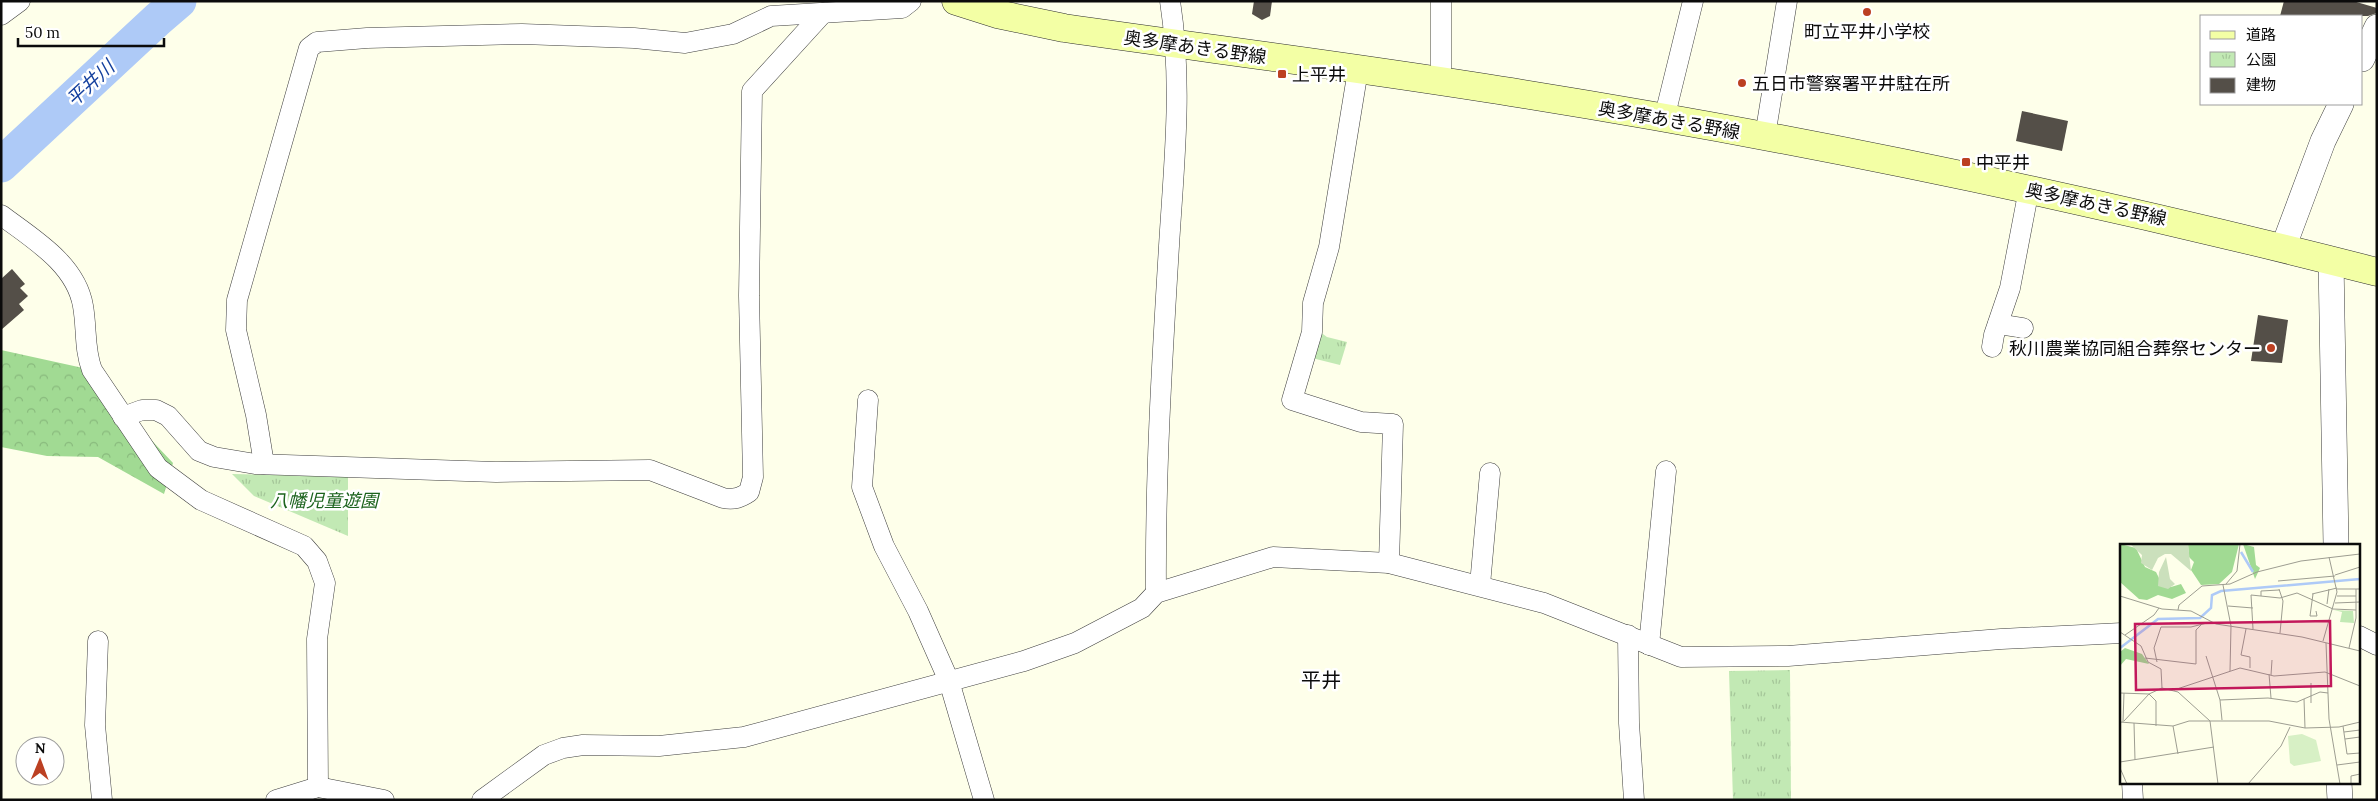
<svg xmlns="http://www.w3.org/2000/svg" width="2378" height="801" font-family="Lora,'Noto Sans JP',serif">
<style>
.forest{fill:url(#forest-crowns)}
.park{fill:url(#park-tufts)}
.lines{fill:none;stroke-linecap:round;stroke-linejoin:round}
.river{stroke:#aecaf7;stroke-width:35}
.building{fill:#544f48}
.minor-casing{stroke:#3e3e3e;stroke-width:21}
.tertiary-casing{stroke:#3e3e3e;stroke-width:26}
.secondary-casing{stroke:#2d2d2d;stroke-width:29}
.minor{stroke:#fff;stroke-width:20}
.tertiary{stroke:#fff;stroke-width:25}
.secondary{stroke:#f3ffa5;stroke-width:28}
.poi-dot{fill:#bc4022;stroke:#fff;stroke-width:2}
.labels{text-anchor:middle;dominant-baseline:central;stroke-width:5;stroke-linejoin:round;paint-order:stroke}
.poi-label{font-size:18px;fill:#0b0b0b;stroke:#fff;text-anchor:start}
.street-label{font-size:18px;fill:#0b0b0b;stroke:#fff}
.park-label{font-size:18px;font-style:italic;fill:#1c631e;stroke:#fff}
.water-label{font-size:19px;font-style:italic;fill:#14409e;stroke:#fff}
.quarter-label{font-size:20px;fill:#0b0b0b;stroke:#fff}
.inset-river{fill:none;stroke:#aecaf7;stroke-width:2.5}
.inset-road{fill:none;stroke:#9d9d91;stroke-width:1}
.view{fill:#c2185b;fill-opacity:0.15;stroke:#c2185b;stroke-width:2.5}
.inset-edge{fill:none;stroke:#0b0b0b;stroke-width:2.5}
</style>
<defs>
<pattern id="forest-crowns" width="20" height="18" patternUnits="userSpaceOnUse" patternTransform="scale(1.25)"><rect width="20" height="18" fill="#a1da93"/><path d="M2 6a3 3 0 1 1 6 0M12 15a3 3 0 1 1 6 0" fill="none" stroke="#89ba7d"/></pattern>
<pattern id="park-tufts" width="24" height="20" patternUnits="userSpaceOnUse" patternTransform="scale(1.25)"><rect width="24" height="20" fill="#c2e9b4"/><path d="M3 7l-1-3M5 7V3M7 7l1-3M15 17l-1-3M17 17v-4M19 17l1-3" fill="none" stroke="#a5c699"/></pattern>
</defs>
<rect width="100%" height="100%" fill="#feffea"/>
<!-- forest -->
<path class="forest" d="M1,350L83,368L173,463L164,494L98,457L47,456L1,447Z"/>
<!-- park -->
<g class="park">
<path d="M1320,332L1327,337L1347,342L1340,365L1312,358Z"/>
<path d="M232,474L348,477V536L254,496Z"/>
<path d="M1790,670L1791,800H1733L1729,671Z"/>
</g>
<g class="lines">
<!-- river -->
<path class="river" d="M1,165L158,19L179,1"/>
</g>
<!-- building -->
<g class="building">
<path d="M1254,1H1272L1270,16L1262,20L1252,14Z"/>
<path d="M2284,1H2353L2377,8V13L2368,16H2280Z"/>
<path d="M2022,111L2068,121L2062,151L2016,141Z"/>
<path d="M12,269L25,284L20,288L28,296L19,304L24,310L1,330V279Z"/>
<path d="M2258,315L2288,320L2282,363L2251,361Z"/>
</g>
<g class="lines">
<defs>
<g id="minor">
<path d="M1441,1V82"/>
<path d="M1,15L20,1"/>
<path d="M1358,70L1329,247L1313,303L1312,332L1292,400L1361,422L1393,424L1389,563"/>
<path d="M1664,119L1693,1"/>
<path d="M1765,136L1787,1"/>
<path d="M1,215C33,239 76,264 83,306C87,328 84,349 92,370L158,468L201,500L304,546L317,561L325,583L317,639L318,787"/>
<path d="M1998,324L2023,328"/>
<path d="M1992,347L1994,335L2010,288L2029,189"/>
<path d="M868,400L862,487L884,546L918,611L949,681L984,800"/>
<path d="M123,417L142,410H156L168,416L199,451L214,457L255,464L496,472L650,470L723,498C734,500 740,498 749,492L753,477L749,296L752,91L823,13"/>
<path d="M264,464L256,415L236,330L237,300L309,48L317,42L367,38L522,34L634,38L685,43L733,34L771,16L902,8L911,1"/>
<path d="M1480,585L1490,473"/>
<path d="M1156,593C1155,477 1162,361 1169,246C1174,162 1183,85 1170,1"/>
<path d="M1628,635L1629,723L1634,800"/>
<path d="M2359,636L2377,645"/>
<path d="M98,641L95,725L102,800"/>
<path d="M1649,645L1666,471"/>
<path d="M2132,782L2133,800"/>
<path d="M276,800L318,787L384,800"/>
<path d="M482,800L544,755L563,748L583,745L659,746L744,737L1024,661L1075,643L1142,608L1156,593L1273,557L1389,563L1544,603L1681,657L1788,656L2001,639L2122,633"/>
</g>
<g id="tertiary">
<path d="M2362,59L2377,27"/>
<path d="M2283,248L2323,141L2341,104"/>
<path d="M2331,260L2336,545"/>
<path d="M2339,782L2340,800"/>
</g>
<path id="secondary" d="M956,1L997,14L1064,28C1217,50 1371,69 1523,94C1810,140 2095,200 2377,272"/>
</defs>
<!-- minor casing -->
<use href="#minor" class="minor-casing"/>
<!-- tertiary casing -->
<use href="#tertiary" class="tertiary-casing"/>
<!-- secondary casing -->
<use href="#secondary" class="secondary-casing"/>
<!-- minor -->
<use href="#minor" class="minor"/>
<!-- tertiary -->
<use href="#tertiary" class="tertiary"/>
<!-- secondary -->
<use href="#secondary" class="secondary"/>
</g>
<!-- markers -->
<g class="poi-dot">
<circle cx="1867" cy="12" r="5"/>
<rect x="1277" y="69" width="10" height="10" rx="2.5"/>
<circle cx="1742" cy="83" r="5"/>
<rect x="1961" y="157" width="10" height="10" rx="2.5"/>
<circle cx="2271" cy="348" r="5"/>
</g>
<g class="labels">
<!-- poi labels -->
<g class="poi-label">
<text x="1867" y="31" text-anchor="middle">町立平井小学校</text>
<text x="1292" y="74">上平井</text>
<text x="1752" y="83">五日市警察署平井駐在所</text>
<text x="1976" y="162">中平井</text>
<text x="2261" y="348" text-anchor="end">秋川農業協同組合葬祭センター</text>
</g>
<!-- street labels -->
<g class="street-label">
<text transform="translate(1195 47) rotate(8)">奥多摩あきる野線</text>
<text transform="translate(1669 120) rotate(10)">奥多摩あきる野線</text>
<text transform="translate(2096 204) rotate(12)">奥多摩あきる野線</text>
</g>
<!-- park labels -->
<g class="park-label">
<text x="324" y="500">八幡児童遊園</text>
</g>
<!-- water labels -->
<g class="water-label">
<text transform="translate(90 83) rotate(-43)">平井川</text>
</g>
<!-- quarter labels -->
<g class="quarter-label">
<text x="1321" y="679">平井</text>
</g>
</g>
<!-- overview -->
<g transform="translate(2120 544)">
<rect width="240" height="240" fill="#feffea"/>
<path d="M0,0L16,4L25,23L36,28L41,38L51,43L61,40L66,49L52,55L38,51L27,56L19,55L0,38ZM68,0H119L112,28L99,40L81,41L71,26L74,18L69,13ZM123,0L134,3L136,21L140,24L135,35ZM5,104L22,110L29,120L6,115L0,122V108Z" fill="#a1da93"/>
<path d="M10,0H68L71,27L51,10H45L38,14L32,26L21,19L22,11ZM46,13L50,35L55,40L48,45L38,42L39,28Z" fill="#cbe0bc"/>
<path d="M214,66L233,67L234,79L220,78L222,68Z" fill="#c2e9b4"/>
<path d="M182,190L196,196L201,217L174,222L170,219L168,192Z" fill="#d7f0c5"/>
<path class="inset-river" d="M121,8L133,28M0,104L38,75L80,74L91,64L92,51L101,47L240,35"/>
<path class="inset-road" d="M215,31L240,23M158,37L215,32M106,40L117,27L120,0M103,41L111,82L110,127M159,45L163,57L160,89M217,45H240M192,50L217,44M193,50L190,72H197L196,67M0,52L42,65L71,67L96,80L182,93L240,107M141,52V47L159,46M217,52H236M215,59L240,58M207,60L209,45M108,62L133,64M58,66L59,61L82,42L110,40L137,28L181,17L240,10M126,85L121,111L130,113V124M133,85L131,51L160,54L177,49L213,65L236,66M0,88L21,102L28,118L41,125L42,144M5,91L34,71L39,64M203,97L217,48L209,13M206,99L209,175L220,240M229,104L236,74V45M86,112L100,156L102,176M25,114L76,120V86L82,80M37,118L34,104L41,83H71L91,78M149,130L151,154M151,131L152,116M191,139V159M54,146L120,124L154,132L205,128L240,142M0,149L29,150L36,157V182M184,155L185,184M100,156L148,154L177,158L200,148L208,149M4,177L29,150L42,144L58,148L90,177L98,240M0,178L53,182L69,177H149L185,184L219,183L240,178M3,178L4,149M14,179L15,216M53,182L58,210M223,182L227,210L240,209M224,188L240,186M225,195L240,193M0,218L94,203M217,221L240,218M0,224L7,240M128,240L161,202L170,183M231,240V232L240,230"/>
<path class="view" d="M210,77L211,142L16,146L15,80Z"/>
<rect width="240" height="240" class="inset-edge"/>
</g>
<!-- border -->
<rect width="2378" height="801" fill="none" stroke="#0b0b0b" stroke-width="5"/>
<!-- legend -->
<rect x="2200" y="15" width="162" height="90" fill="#ffffff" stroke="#9d9d9d"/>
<rect x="2210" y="31" width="25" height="8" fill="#f3ffa5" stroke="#9d9d9d"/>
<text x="2246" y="40" font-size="15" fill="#0b0b0b">道路</text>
<rect x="2210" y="52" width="25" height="15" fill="url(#park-tufts)" stroke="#9d9d9d"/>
<text x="2246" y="65" font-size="15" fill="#0b0b0b">公園</text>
<rect x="2210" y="78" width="25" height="15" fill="#544f48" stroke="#9d9d9d"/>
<text x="2246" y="90" font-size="15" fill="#0b0b0b">建物</text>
<!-- north arrow -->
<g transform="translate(40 761) rotate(1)"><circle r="24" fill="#ffffff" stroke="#9d9d9d"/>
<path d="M0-4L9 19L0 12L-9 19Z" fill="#bc4022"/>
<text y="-8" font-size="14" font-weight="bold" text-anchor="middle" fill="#0b0b0b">N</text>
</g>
<!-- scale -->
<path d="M18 38v8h146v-8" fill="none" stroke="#0b0b0b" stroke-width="2.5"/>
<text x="25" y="38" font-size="15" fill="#0b0b0b" stroke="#ffffff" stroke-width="4" paint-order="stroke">50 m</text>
</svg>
